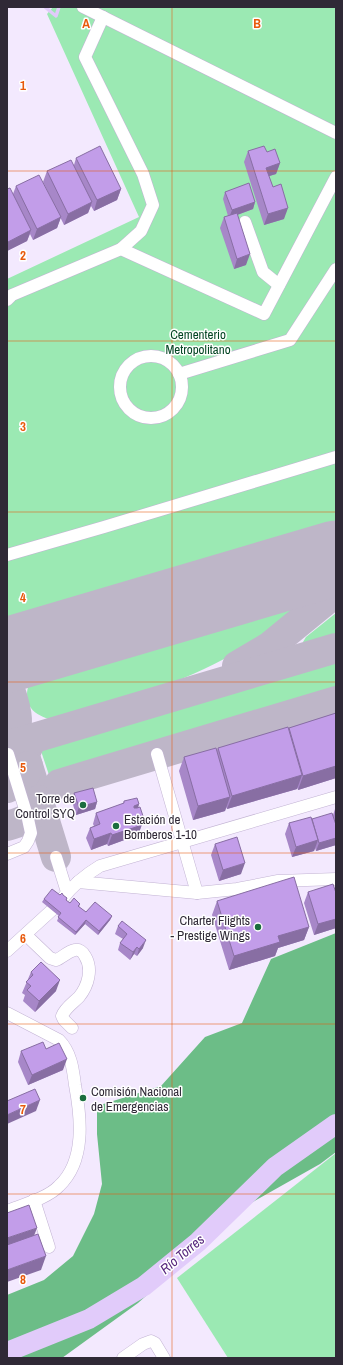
<svg xmlns="http://www.w3.org/2000/svg" width="343" height="1365" font-family="'Archivo Narrow',sans-serif">
<style>
.green{fill:#9be9b3}
.forest{fill:#6cbd87}
.lines{fill:none;stroke-linecap:round;stroke-linejoin:round}
.stream{stroke:#e1cbfa;stroke-width:3.5}
.river{stroke:#e1cbfa;stroke-width:20}
.taxiway{stroke:#beb6c8;stroke-width:30}
.runway{stroke:#beb6c8;stroke-width:75}
.minor-casing{stroke:#c2b3d3;stroke-width:13}
.minor{stroke:#fff;stroke-width:12}
.wall{fill:#a787c8}
.shaded-wall{fill:#886ea3}
.building{fill:#c29de9;stroke:#886ea3}
.grid{fill:none;stroke:#e8590c;stroke-width:1;stroke-opacity:0.55}
.poi-dot{fill:#1b6d3e;stroke:#fff;stroke-width:1.5}
.labels{text-anchor:middle;dominant-baseline:central;stroke-width:3;stroke-linejoin:round;paint-order:stroke}
.park-label{font-size:13px;fill:#044624;stroke:#fff}
.poi-label{font-size:13px;fill:#2f2936;stroke:#fff;text-anchor:end}
.water-label{font-size:14px;font-style:italic;fill:#56267d;stroke:#fff}
.grid-label{font-size:13px;text-anchor:middle;font-weight:bold;fill:#e8590c;stroke:#fff;stroke-width:3;stroke-linejoin:round;paint-order:stroke}
</style>
<rect width="100%" height="100%" fill="#f3e9fe"/>
<!-- green -->
<g class="green">
<path d="M53,7H336V454L7,552V279L139,217L47,14Z"/>
<path d="M336,460V534L7,631V558Z"/>
<path d="M311,592C302,605 287,615 275,625C259,637 242,649 224,659C170,688 111,703 52,720C45,718 35,714 31,708C25,700 26,685 33,679C37,675 44,673 49,670Z"/>
<path d="M336,613V634L306,642H303L306,637Z"/>
<path d="M336,662V692L50,778L40,748Z"/>
<path d="M336,1153V1358H228L177,1278Z"/>
</g>
<!-- forest -->
<path class="forest" d="M336,933V1152L320,1164L251,1203L138,1303L62,1358H7V1295L44,1280L73,1256L94,1214L102,1184L97,1134V1106L161,1086L205,1037L242,1023L271,959Z"/>
<g class="lines">
<!-- stream -->
<path class="stream" d="M45,7L56,16L59,7"/>
<!-- river -->
<path class="river" d="M7,1352L89,1319L144,1286L198,1242L275,1167L336,1124"/>
<!-- taxiway -->
<g class="taxiway">
<path d="M314,564C331,572 335,579 329,597"/>
<path d="M237,666L269,647L336,592"/>
<path d="M7,674L10,665L21,651"/>
<path d="M7,680C13,701 26,726 7,744"/>
<path d="M32,739L27,749L25,756L56,857"/>
<path d="M7,746L336,648"/>
<path d="M59,784L336,701"/>
<path d="M7,788C21,783 24,781 28,766"/>
<path d="M7,826C23,821 36,819 39,800"/>
</g>
<!-- runway -->
<path class="runway" d="M7,655L336,558"/>
<defs>
<g id="minor">
<path d="M83,7L336,133"/>
<path d="M103,17L85,57L143,174L153,205L141,231L121,249"/>
<path d="M245,222L263,272L279,285"/>
<path d="M7,300L12,295L121,249L264,314L336,177"/>
<circle cx="151" cy="387" r="31"/>
<path d="M179,374L290,340L336,269"/>
<path d="M7,555L104,527L336,457"/>
<path d="M157,754L197,893"/>
<path d="M7,854L24,847L28,841L31,833L28,819L8,754"/>
<path d="M56,857L67,892"/>
<path d="M78,882L197,893L237,889L278,881L336,879"/>
<path d="M62,899C73,885 85,875 100,866L336,797"/>
<path d="M26,935L50,958L56,960C62,958 68,951 75,950C79,949 83,952 85,956C93,969 88,986 79,997C73,1003 65,1008 62,1016L64,1020L72,1028"/>
<path d="M7,951L52,910"/>
<path d="M7,1013L59,1040C71,1052 73,1069 75,1085C81,1117 86,1161 59,1186C48,1198 22,1205 7,1211"/>
<path d="M34,1200L49,1247"/>
<path d="M123,1358L143,1344L151,1341L155,1343L164,1358"/>
</g>
</defs>
<!-- minor casing -->
<use href="#minor" class="minor-casing"/>
<!-- minor -->
<use href="#minor" class="minor"/>
</g>
<!-- wall -->
<g class="wall">
<path d="M248,151L267,152L280,163L276,174L269,176L284,219L264,225L244,162Z"/>
<path d="M76,158L121,189L117,200L94,211L91,206L88,213L64,225L43,182L47,171L74,165Z"/>
<path d="M16,186L61,217L57,228L33,240L30,234L27,241L7,251V189L13,194Z"/>
<path d="M225,192L255,202L253,209L237,215L246,265L234,269L220,228L224,217L228,216L223,199Z"/>
<path d="M336,713V778L298,790L297,787V789L227,809L226,807L225,811L193,820L179,771L184,757L217,750L218,748L288,729L289,728Z"/>
<path d="M74,793L97,802L95,809L76,815L72,801Z"/>
<path d="M124,801L139,804L138,808L144,819L138,835L108,846L107,844L91,850L86,838L90,828L94,826L93,824L96,813L123,804Z"/>
<path d="M335,809H336V845L316,851L315,848L314,851L292,857L285,834L289,823L333,815Z"/>
<path d="M215,844L241,874L219,881L211,855Z"/>
<path d="M308,892L336,893V928L314,935L304,903Z"/>
<path d="M60,895L67,898V901L70,903L80,904L79,907L86,912L112,916L110,920L98,935L85,924L75,935L57,921L59,916L42,902L44,899Z"/>
<path d="M217,901L309,927L304,940L278,948L275,956L229,970L212,915Z"/>
<path d="M122,921L143,948L137,956L134,954L130,960L118,950L120,943L123,939L115,934L118,926Z"/>
<path d="M31,972L56,991L35,1012L23,1001L25,995L22,993Z"/>
<path d="M46,1049L63,1070L28,1085L18,1062L21,1051Z"/>
</g>
<!-- shaded-wall -->
<g class="shaded-wall">
<path d="M280,163L276,174L263,178L266,168Z"/>
<path d="M121,189L117,200L94,211L97,200Z"/>
<path d="M92,202L88,213L64,225L68,214Z"/>
<path d="M255,202L253,209L229,218L232,210Z"/>
<path d="M288,208L284,219L264,225L268,214Z"/>
<path d="M61,217L57,228L33,240L37,229Z"/>
<path d="M31,230L27,241L7,251L8,242Z"/>
<path d="M250,254L246,265L234,269L237,259Z"/>
<path d="M336,766V778L298,790L303,776Z"/>
<path d="M302,775L297,789L227,809L232,796Z"/>
<path d="M230,797L225,811L193,820L198,806Z"/>
<path d="M97,802L95,809L76,815L79,807Z"/>
<path d="M139,804L136,814L134,806Z"/>
<path d="M144,819L138,835L108,846L112,835Z"/>
<path d="M111,833L107,844L91,850L94,839Z"/>
<path d="M336,838V845L316,851L319,843Z"/>
<path d="M318,840L314,851L292,857L296,847Z"/>
<path d="M245,863L241,874L219,881L223,870Z"/>
<path d="M112,916L110,920L98,935L99,931Z"/>
<path d="M336,919V928L314,935L318,924Z"/>
<path d="M86,920L85,924L75,935L76,932Z"/>
<path d="M309,927L304,940L278,948L275,956L229,970L234,956L278,936Z"/>
<path d="M146,940L143,948L137,956L139,949Z"/>
<path d="M137,947L134,954L130,960L133,952Z"/>
<path d="M60,980L56,991L35,1012L39,1001Z"/>
<path d="M67,1059L63,1070L28,1085L32,1075Z"/>
<path d="M40,1100L36,1111L7,1124V1115Z"/>
<path d="M37,1228L32,1241L7,1250V1238Z"/>
<path d="M46,1256L41,1270L7,1282V1270Z"/>
</g>
<!-- building -->
<g class="building">
<path d="M100,146L121,189L97,200L76,158Z"/>
<path d="M264,146L267,152L275,149L280,163L266,168L273,187L281,184L288,208L268,214L248,151Z"/>
<path d="M71,160L92,202L68,214L47,171Z"/>
<path d="M39,175L61,217L37,229L16,186Z"/>
<path d="M249,183L255,202L232,210L225,192Z"/>
<path d="M10,188L31,230L8,242L7,241V189Z"/>
<path d="M237,213L250,254L237,259L224,217Z"/>
<path d="M336,713V766L303,776L289,728Z"/>
<path d="M288,727L302,775L232,796L218,748Z"/>
<path d="M216,748L230,797L198,806L184,757Z"/>
<path d="M93,788L97,802L79,807L74,793Z"/>
<path d="M137,798L139,804L134,806V808H137L140,807L144,819L140,820L142,825L112,835L111,833L94,839L90,828L100,824L96,813L124,803V801Z"/>
<path d="M332,813L336,825V838L319,843L312,819Z"/>
<path d="M311,817L318,840L296,847L289,823Z"/>
<path d="M237,837L245,863L223,870L215,844Z"/>
<path d="M294,877L309,927L278,936L280,942L234,956L217,901Z"/>
<path d="M333,884L336,893V919L318,924L308,892Z"/>
<path d="M52,889L60,895L62,893L63,895L67,898L66,900L70,903L74,898L80,904L78,906L86,912L95,902L112,916L99,931L86,920L76,932L58,917L61,913L44,899Z"/>
<path d="M122,921L146,940L139,949L137,947L133,952L120,943L127,934L118,926Z"/>
<path d="M41,962L60,980L39,1001L27,990L31,986L26,982L33,975L31,972Z"/>
<path d="M43,1042L46,1049L59,1043L67,1059L32,1075L21,1051Z"/>
<path d="M35,1089L40,1100L7,1115V1101Z"/>
<path d="M29,1205L37,1228L7,1238V1213Z"/>
<path d="M38,1234L46,1256L7,1270V1245Z"/>
</g>
<!-- grid -->
<path class="grid" d="M172,7V1358M7,171H336M7,341H336M7,512H336M7,682H336M7,853H336M7,1024H336M7,1194H336"/>
<!-- markers -->
<g class="poi-dot">
<circle cx="83" cy="805" r="4"/>
<circle cx="116" cy="826" r="4"/>
<circle cx="258" cy="927" r="4"/>
<circle cx="83" cy="1098" r="4"/>
</g>
<g class="labels">
<!-- park labels -->
<g class="park-label">
<text x="198" y="334">Cementerio<tspan x="198" dy="15">Metropolitano</tspan></text>
</g>
<!-- poi labels -->
<g class="poi-label">
<text x="75" y="798">Torre de<tspan x="75" dy="15">Control SYQ</tspan></text>
<text x="124" y="819" text-anchor="start">Estación de<tspan x="124" dy="15">Bomberos 1-10</tspan></text>
<text x="250" y="920">Charter Flights<tspan x="250" dy="15">- Prestige Wings</tspan></text>
<text x="91" y="1091" text-anchor="start">Comisión Nacional<tspan x="91" dy="15">de Emergencias</tspan></text>
</g>
<!-- water labels -->
<g class="water-label">
<text transform="translate(182 1254) rotate(-40)">Río Torres</text>
</g>
</g>
<g class="grid-label">
<text x="86" y="28">A</text>
<text x="257" y="28">B</text>
<text x="23" y="90">1</text>
<text x="23" y="260">2</text>
<text x="23" y="431">3</text>
<text x="23" y="602">4</text>
<text x="23" y="772">5</text>
<text x="23" y="943">6</text>
<text x="23" y="1114">7</text>
<text x="23" y="1284">8</text>
</g>
<!-- border -->
<rect width="343" height="1365" fill="none" stroke="#2f2936" stroke-width="16"/>
</svg>
